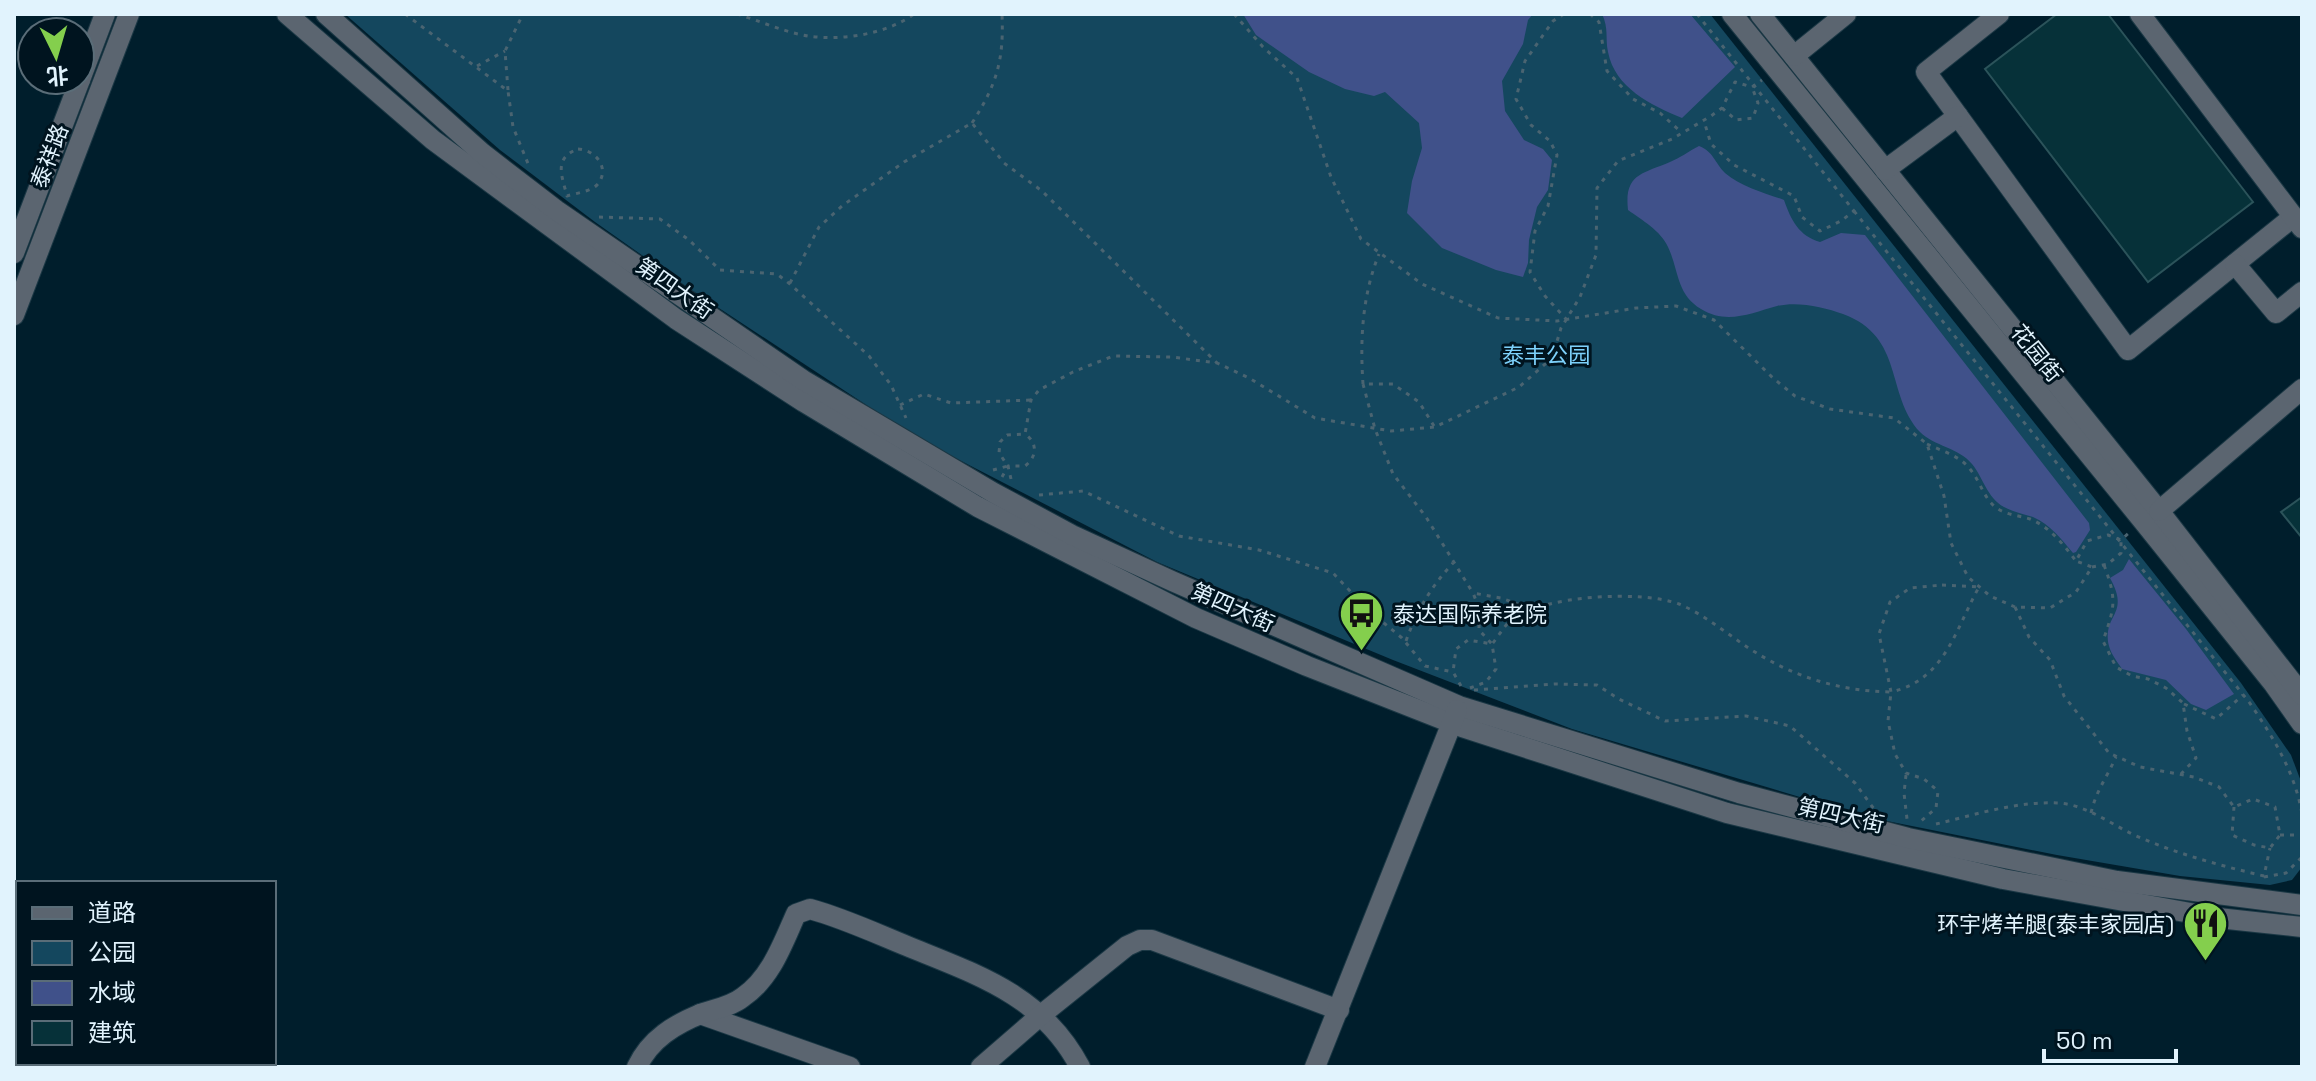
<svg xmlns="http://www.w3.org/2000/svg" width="2316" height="1081" font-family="'Space Grotesk','Noto Sans SC',sans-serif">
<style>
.green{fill:#14475e}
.water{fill:#40518a}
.building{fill:#063139;stroke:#2b535a;stroke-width:2}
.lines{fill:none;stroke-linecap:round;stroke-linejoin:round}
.minor-casing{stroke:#1b3845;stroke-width:22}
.path{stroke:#4a6471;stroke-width:3;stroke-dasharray:4 6;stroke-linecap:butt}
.minor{stroke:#5b6570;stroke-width:20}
.labels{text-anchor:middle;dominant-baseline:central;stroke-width:6;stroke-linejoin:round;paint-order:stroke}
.street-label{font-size:22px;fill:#e1f3fd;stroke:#00141f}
.park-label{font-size:22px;fill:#7dd1fb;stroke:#00141f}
.poi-label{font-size:22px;fill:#e1f3fd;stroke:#00141f;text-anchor:start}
</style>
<rect width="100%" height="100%" fill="#001e2c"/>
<!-- green -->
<path class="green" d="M345,14H1710L2241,683L2291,755L2302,784V867L2292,880L2270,885L2180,876L2057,855L1867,817L1572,729L1393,660L1157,562L936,448L880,414L687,287L595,222L500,150Z"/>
<!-- water -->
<g class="water">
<path d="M1243,14H1533L1528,20L1523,44L1502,81L1505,111L1524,140L1543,149L1552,160L1548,190L1537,207L1529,240L1528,263L1523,277L1496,270L1442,248L1407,213L1412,181L1422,148L1419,123L1385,92L1374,96L1345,89L1309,72L1256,35Z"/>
<path d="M1602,14H1690L1735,67L1682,118C1651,105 1615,88 1608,52C1605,37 1609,29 1602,14Z"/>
<path d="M1699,146C1713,151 1715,163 1725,173C1741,187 1765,193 1784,200C1791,220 1799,236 1820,242L1841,233L1865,235L2089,523L2090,530L2076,552L2073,553C2061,539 2051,525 2033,517C2023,514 2013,512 2004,507C1987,498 1983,477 1972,464C1959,448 1934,446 1920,432C1885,394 1905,337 1843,314C1824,307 1797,301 1777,306C1751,313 1727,325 1701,309C1676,294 1679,270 1668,247C1661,231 1642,220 1628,210C1624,174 1642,174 1670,162C1680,158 1689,151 1699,146Z"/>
<path d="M2129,559L2186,629L2234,694L2206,710L2191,704L2166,680L2122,669C2118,663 2111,654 2109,646C2102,613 2131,616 2110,578L2123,570Z"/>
</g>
<!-- building -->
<g class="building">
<path d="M2057,14H2108L2253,202L2148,282L1985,69Z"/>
<path d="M2302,497V538L2281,512Z"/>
</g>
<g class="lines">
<defs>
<g id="minor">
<path d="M287,14L433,140L676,319L804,402L978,507L1196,618L1307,666L1462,727L1727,813L2003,879L2218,918L2302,927"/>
<path d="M326,14L482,153L556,210L803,380L994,493L1072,535L1172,581L1459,706L1739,793L1908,838L2117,881L2302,905"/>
<path d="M1732,14L2143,521L2273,683L2302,724"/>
<path d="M1760,14L2159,511L2302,695"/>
<path d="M1999,14L1926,72L2128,350L2293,217"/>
<path d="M2140,14L2302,228"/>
<path d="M1794,56L1846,14"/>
<path d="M80,80L105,14"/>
<path d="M1885,170L1958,116"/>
<path d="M14,253L80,80"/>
<path d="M2235,264L2276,313L2302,292"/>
<path d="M14,315L129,14"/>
<path d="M2159,511L2302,389"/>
<path d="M700,1014L850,1067"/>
<path d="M637,1067C650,1039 675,1024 703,1013C716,1009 732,1006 743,997C771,978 783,943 796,914L810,909C843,918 875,933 907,946C978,975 1042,995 1080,1067"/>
<path d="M981,1067L1041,1015L1127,946L1140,940H1152L1339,1010"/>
<path d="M1315,1067L1457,710"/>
</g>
</defs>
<!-- minor casing -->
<use href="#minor" class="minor-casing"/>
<!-- path -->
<g class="path">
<path d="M405,14L508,91L513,127L529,166"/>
<path d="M737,14C760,21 784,32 808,36C842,41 887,34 914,14"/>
<path d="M1234,14L1263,47L1297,78L1331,177L1361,239L1422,284L1498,318L1557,321L1636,308L1676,306L1714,320L1773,378L1795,396L1830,409L1894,418L1927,444L1944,496L1951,543L1968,577L1990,596L2015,607L2050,608L2076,592L2092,567L2076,561L2087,541L2108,535L2121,540L2130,532"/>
<path d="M1564,14L1553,21L1525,61L1516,99L1531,125L1550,141L1557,155L1548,206L1535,231L1530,272L1545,296L1566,319"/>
<path d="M1590,14L1599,22L1607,71L1633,99L1660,113L1681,132"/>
<path d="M1697,14L1854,211L1841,221L1820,231L1802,217L1794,196L1734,165L1711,144L1704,121"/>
<path d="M477,66L505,51"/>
<path d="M508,90L505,51L523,14"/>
<path d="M1722,108L1736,120L1753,118L1758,103L1752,87"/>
<path d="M972,123C997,84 1004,60 1002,14"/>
<path d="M578,149C596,150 611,169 597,185C589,192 576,193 567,196C562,176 553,158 578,149Z"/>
<path d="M1854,211L2249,702C2273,737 2295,772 2302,814"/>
<path d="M599,217L660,219L689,240L720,270L777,274L790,284L869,356L891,385L906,418"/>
<path d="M790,283L819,227L842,206L904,162L972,123L1004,163L1042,191L1217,363"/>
<path d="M1363,384C1360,340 1362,296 1379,254"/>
<path d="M900,405L924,394L951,403L1031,400"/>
<path d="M1434,426L1419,402L1393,384H1363L1375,429L1393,474L1426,517L1473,593"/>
<path d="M1927,444C1942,451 1960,456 1970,469C1980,481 1983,496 1994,506C2004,515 2018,515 2030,519C2050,527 2063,544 2076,561"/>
<path d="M993,470L1008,466"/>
<path d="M1002,477L1008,466H1025C1037,457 1038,443 1025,434L1031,400L1039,390L1073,372L1113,356L1172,357L1217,363L1249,378L1315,418L1391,431L1435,427L1519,387L1552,358L1561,328L1580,297L1596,255L1597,188L1618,161L1672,139L1711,116L1722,108L1735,82L1752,87L1762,80"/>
<path d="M1011,479L1008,466L999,453L1000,442L1007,435L1024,434"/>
<path d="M1039,495L1083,491L1179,536L1259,550L1333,573L1367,609L1402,638L1425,666L1453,672"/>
<path d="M2104,565C2117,600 2115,606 2103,641L2116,667L2132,676L2148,679L2166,688L2183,703L2187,731L2196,758L2181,774"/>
<path d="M2092,567L2108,564L2121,553V540"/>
<path d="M1942,585L1979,587C1955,630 1945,680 1891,692L1879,634L1890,602L1910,588Z"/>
<path d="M2015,607L2029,637L2050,660L2064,696L2109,753L2140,767L2194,777L2219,787L2234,807L2253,799L2275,807L2280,835L2270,848L2254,845L2232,835L2234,807"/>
<path d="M1406,641C1417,610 1431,587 1453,563"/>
<path d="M1461,686L1453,672L1456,649L1468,640L1492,644C1498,637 1504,626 1511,620C1543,595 1642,590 1679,604C1703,614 1725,632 1747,647C1791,676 1837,691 1891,692L1888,721L1895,754L1906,773L1924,779L1938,791L1936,808L1920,822"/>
<path d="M1470,688L1486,682L1496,669L1492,644L1479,630V608L1473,593L1501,598L1534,610"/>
<path d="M1474,690L1555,684L1597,685L1619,699L1665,721L1746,716L1790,726L1855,783L1874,809"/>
<path d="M2184,704L2216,719L2243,695"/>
<path d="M1906,775L1904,793L1907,819"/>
<path d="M2091,813C2096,791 2107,777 2116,757"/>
<path d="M1936,824C1974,815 2017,801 2057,803C2087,804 2114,827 2141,838C2181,855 2222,866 2264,876L2270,848"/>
<path d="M2280,835H2302"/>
<path d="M2264,877L2286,873L2302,857"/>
</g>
<!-- minor -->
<use href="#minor" class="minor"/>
</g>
<!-- icons -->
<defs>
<symbol id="bus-pin" viewBox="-11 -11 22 30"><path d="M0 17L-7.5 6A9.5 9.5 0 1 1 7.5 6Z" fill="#84cf4d" stroke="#00141f"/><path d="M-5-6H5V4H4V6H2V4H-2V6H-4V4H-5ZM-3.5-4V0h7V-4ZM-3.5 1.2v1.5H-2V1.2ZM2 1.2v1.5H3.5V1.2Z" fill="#111"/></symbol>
<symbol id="restaurant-pin" viewBox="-11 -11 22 30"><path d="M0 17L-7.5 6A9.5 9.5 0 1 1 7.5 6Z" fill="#84cf4d" stroke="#00141f"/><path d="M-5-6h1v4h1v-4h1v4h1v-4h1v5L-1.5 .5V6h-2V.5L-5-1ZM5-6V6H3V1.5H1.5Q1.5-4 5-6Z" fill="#111"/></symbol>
</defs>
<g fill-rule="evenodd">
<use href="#bus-pin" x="1336" y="588" width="51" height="69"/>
<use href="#restaurant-pin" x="2180" y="898" width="51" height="69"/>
</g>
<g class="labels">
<!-- street labels -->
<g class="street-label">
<text transform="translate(49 156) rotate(-69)">泰祥路</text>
<text transform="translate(675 288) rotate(35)">第四大街</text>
<text transform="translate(2037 353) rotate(51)">花园街</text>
<text transform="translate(1233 607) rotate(24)">第四大街</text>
<text transform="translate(1841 815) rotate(13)">第四大街</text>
</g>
<!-- park labels -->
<g class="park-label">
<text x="1546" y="355">泰丰公园</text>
</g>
<!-- poi labels -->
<g class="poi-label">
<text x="1393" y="614">泰达国际养老院</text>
<text x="2174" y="924" text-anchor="end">环宇烤羊腿(泰丰家园店)</text>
</g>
</g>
<!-- border -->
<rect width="2316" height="1081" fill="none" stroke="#e1f3fd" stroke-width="32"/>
<!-- legend -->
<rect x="16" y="881" width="260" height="184" fill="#00141f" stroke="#5a6d78" stroke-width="2"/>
<rect x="32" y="907" width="40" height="12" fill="#5b6570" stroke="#5a6d78" stroke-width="2"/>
<text x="88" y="921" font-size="24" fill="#e1f3fd">道路</text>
<rect x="32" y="941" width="40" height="24" fill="#14475e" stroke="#5a6d78" stroke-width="2"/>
<text x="88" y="961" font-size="24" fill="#e1f3fd">公园</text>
<rect x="32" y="981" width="40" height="24" fill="#40518a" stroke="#5a6d78" stroke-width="2"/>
<text x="88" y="1001" font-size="24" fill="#e1f3fd">水域</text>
<rect x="32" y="1021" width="40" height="24" fill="#063139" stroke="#5a6d78" stroke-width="2"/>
<text x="88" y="1041" font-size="24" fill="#e1f3fd">建筑</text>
<!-- north arrow -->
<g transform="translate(56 56) rotate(175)"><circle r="38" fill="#00141f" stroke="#5a6d78" stroke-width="2"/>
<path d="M0-6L14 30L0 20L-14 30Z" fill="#84cf4d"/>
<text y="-12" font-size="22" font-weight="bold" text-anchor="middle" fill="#e1f3fd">北</text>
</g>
<!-- scale -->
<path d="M2044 1049v12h132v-12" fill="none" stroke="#e1f3fd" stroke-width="4"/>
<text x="2056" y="1049" font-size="24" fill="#e1f3fd" stroke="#00141f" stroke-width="6" paint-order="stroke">50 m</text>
</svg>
